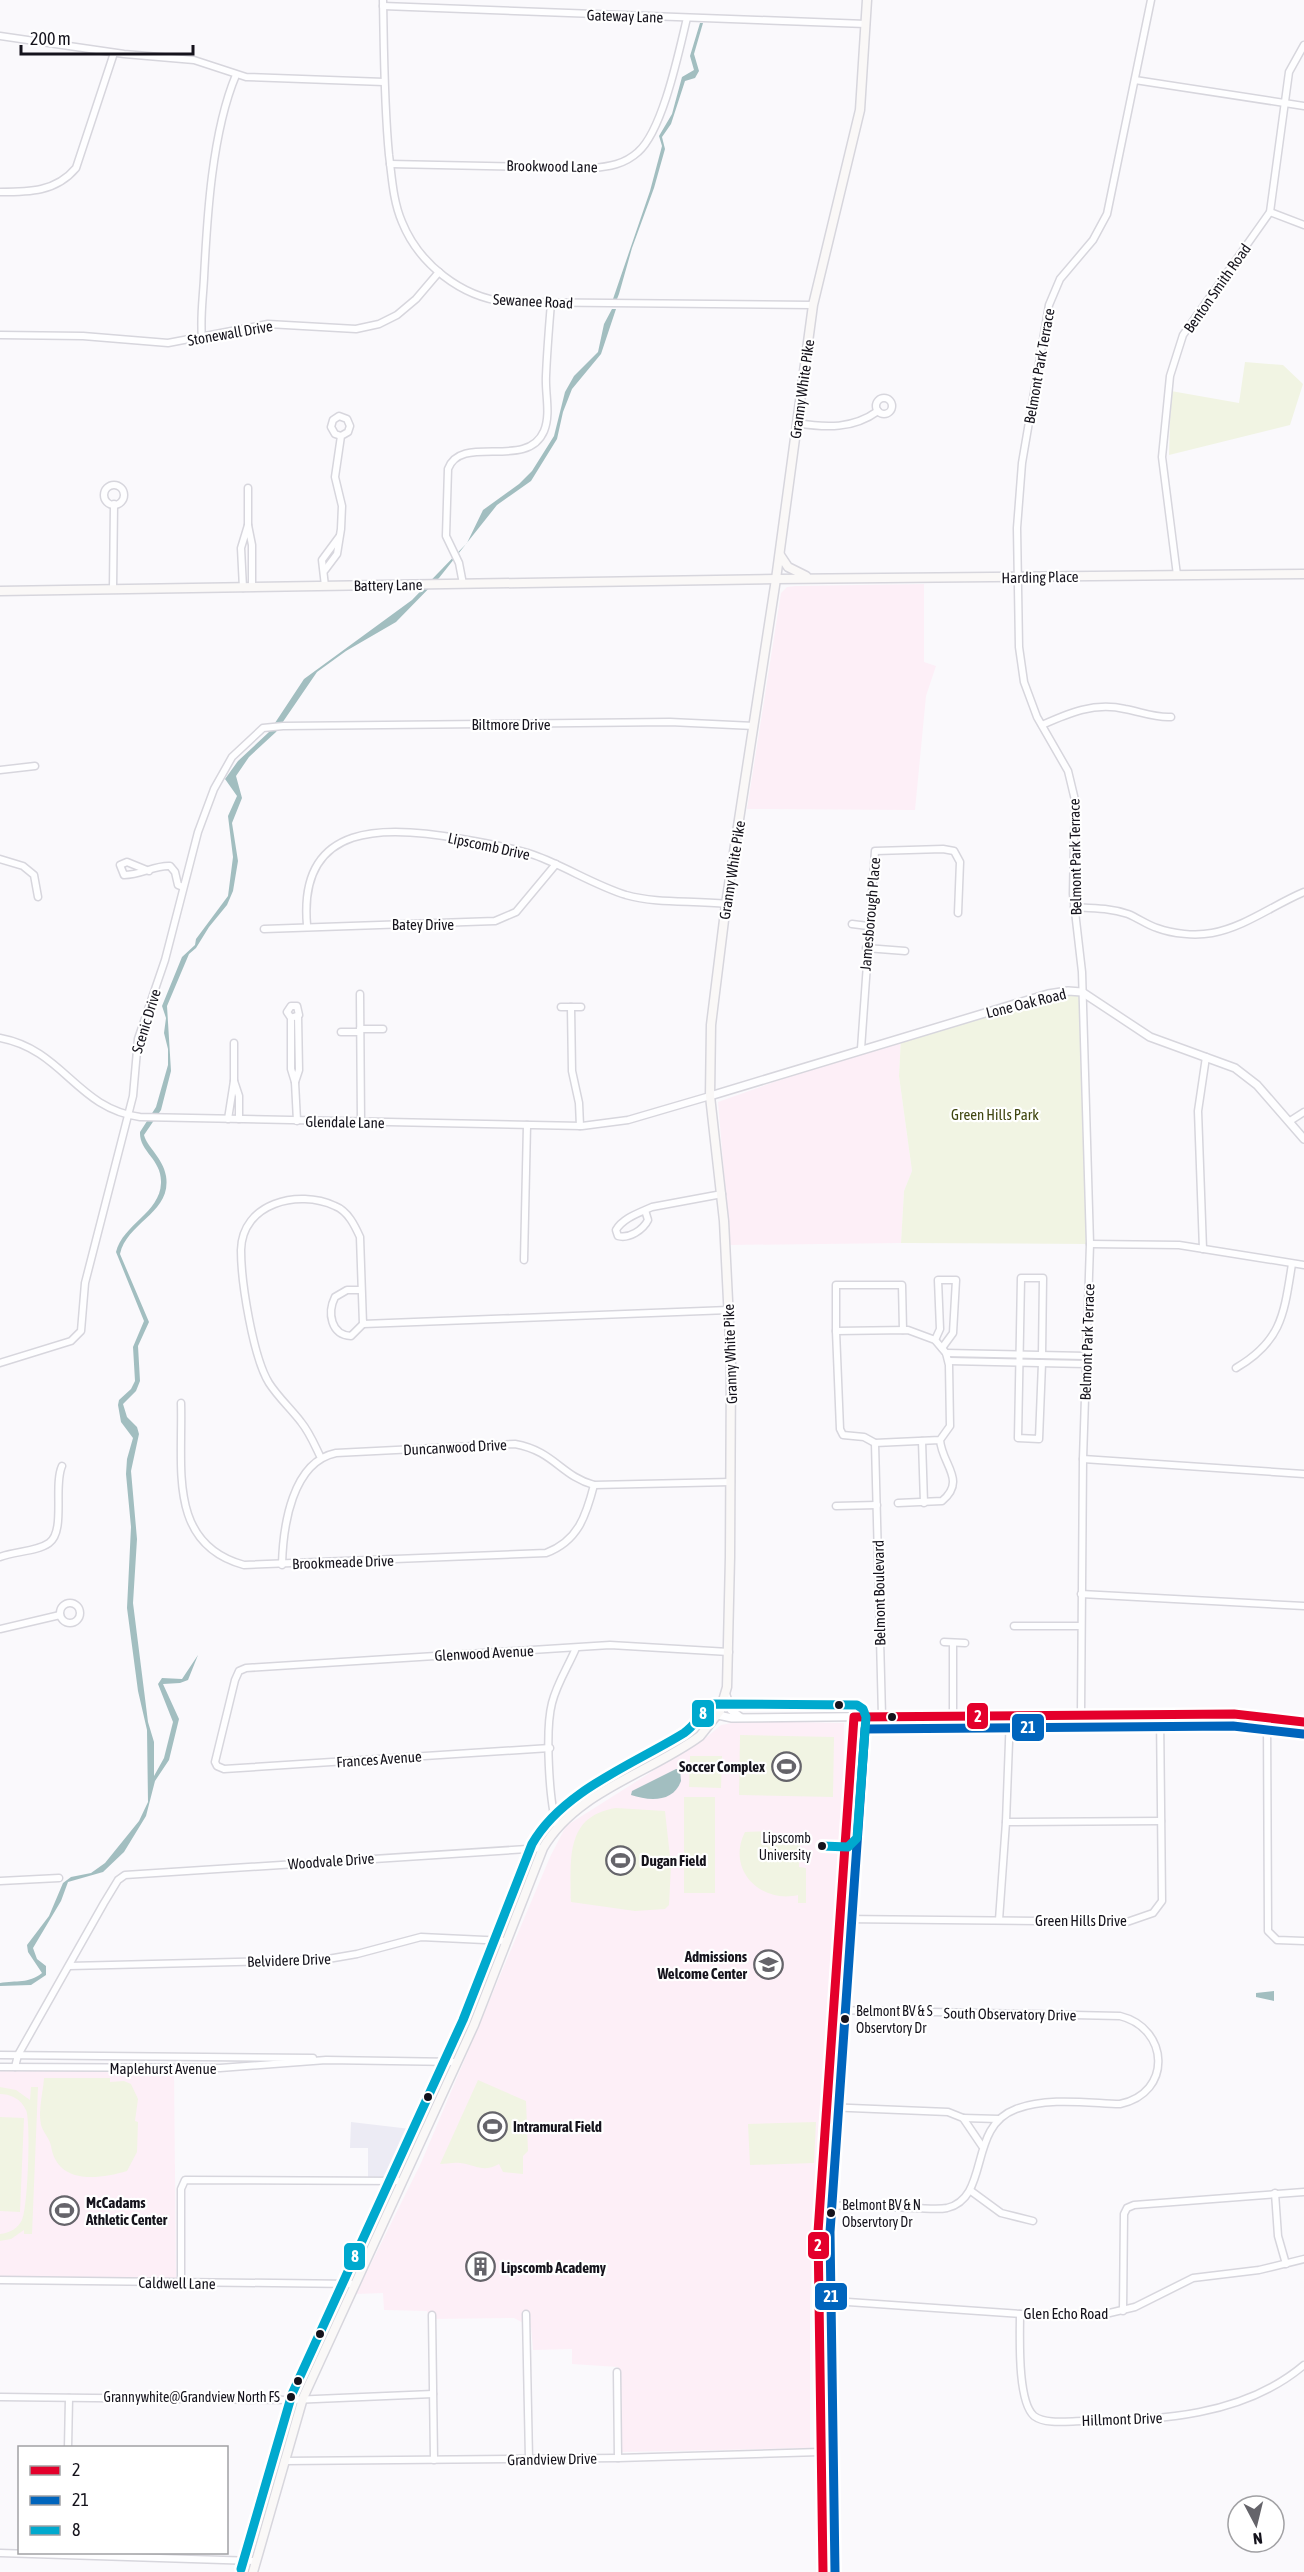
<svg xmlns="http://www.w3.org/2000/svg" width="1304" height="2572" font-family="'Asap Condensed',sans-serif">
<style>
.built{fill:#ecebf4}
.education{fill:#fdeff7}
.green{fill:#f1f4e3}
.water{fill:#a2bec0}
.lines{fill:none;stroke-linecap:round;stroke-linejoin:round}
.minor-casing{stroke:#d7d6dd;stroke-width:9}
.tertiary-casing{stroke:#d7d6dd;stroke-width:10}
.secondary-casing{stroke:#d7d6dd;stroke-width:11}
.minor{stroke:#fefeff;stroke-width:6}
.tertiary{stroke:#fefeff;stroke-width:7}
.secondary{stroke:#faf8f7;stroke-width:8}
.bus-1-casing{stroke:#fff;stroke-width:14}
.bus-2-casing{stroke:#fff;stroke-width:14}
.bus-3-casing{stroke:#fff;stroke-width:14}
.bus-1{stroke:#e4002b;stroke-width:9}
.bus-2{stroke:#0065bd;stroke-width:9}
.bus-3{stroke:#00a9ce;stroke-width:9}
.bus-dot{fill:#15131c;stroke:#fff;stroke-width:2}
.labels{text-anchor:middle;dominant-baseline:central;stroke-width:4.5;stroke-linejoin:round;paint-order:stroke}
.bus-label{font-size:14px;fill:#15131c;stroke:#fff;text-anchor:end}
.street-label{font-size:15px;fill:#15131c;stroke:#fff}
.park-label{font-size:15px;fill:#404612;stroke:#fff}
.poi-label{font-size:15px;font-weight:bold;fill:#15131c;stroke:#fff;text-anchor:start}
.line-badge{stroke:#fff;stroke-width:2}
.badge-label{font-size:16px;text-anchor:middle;font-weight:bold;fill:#fff}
</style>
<rect width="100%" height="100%" fill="#faf9fc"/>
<!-- built -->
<path class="built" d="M351,2122L419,2130L399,2177L368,2179V2148H350Z"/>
<!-- education -->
<g class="education">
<path d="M924,584V662L936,666L926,696L915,810L747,809L781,593L787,587L796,586Z"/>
<path d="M901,1037L899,1076L912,1171L904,1191L901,1243L730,1245L718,1102Z"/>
<path d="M743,1721L844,1723L843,1816L810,2299V2448L621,2452L618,2367L572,2364V2349L533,2350L531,2327L514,2318L429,2319L427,2311L384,2310L383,2293L356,2294L421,2163L550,1857L566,1826L708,1736L721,1725Z"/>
<path d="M0,2070L174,2071L176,2278H0Z"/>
</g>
<!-- green -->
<g class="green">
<path d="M1245,362L1283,365L1303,384L1290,425L1169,455L1171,391L1239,403Z"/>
<path d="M1082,992L1090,1244L901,1243L904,1191L912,1171L899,1076L901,1037L1048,994Z"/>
<path d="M740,1735L834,1737L833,1797L739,1795Z"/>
<path d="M690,1756H722L721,1788L689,1787Z"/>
<rect x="684" y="1797" width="31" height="96"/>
<path d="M616,1808L665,1811L671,1866L669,1905L665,1909L635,1911L571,1902C571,1861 564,1816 616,1808Z"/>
<path d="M770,1831V1837L795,1838L800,1842L799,1867L806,1868V1903H798V1895C760,1904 726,1869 745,1832Z"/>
<path d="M44,2078H110V2082L124,2081L131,2084L138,2099L135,2121L138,2122L137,2152L127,2171C97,2180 57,2184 51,2146C50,2139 43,2132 41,2125C38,2110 43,2093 44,2078Z"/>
<path d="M478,2080L526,2101L528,2151L523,2156V2174L503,2172L499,2164C483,2173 476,2165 460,2163C454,2162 446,2164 440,2164Z"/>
<path d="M0,2087L16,2090L30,2100L31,2087H38L32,2234H24V2230L11,2239L0,2241V2234C10,2233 18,2228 22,2220C28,2209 31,2120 26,2110C21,2099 11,2094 0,2094Z"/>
<path d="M0,2117L24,2118L20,2212L0,2211Z"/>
<path d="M816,2122L814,2163L750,2165L748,2124Z"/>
</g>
<!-- water -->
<g class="water">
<path d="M700,23H703L694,54L699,71L695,78L685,81L671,124L662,137L665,149L654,188L632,248L619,294L617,299H613L650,191L662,146L659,136L672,114L682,77L694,70L690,56Z"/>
<path d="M612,309H616L601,354L572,389L563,412L557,439L531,481L497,505L439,578L396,622L346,651L317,672L276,732L249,757L236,776L242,798L232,823L238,861L233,891L227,905L209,927L196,948L189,954L167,1006L171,1071L161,1110L144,1135C147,1147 163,1158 166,1176C172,1213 127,1222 120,1254L149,1322L138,1346L140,1381L136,1391L123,1404L127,1417L137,1427L139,1434L131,1471L137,1539L133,1603L148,1722L154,1742V1776L164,1758L173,1722L158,1684L162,1678L182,1679L198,1655L188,1680L180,1683L163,1684L179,1719L169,1760L155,1781L146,1816L124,1852L103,1872L68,1882L61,1901L33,1948L37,1959L46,1966V1975L31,1985L0,1986V1983C17,1980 28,1984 42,1973L28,1952L27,1945L49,1916L63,1883L71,1877L91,1873L105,1863L139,1821L148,1802L147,1730L138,1691L127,1608L131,1527L126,1474L127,1459L133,1438L121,1422L118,1405L119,1400L131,1389L135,1381L133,1347L144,1321L116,1252C123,1224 160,1213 161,1183C162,1159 139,1152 140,1132L156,1107L168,1065V1049L164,1033L166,1018L162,1006L182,957L195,945L196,939L228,896L233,857L228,816L237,796L225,779L238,761L269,732L304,679L412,600L467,543L483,510L519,484L532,471L554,436L565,392L574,376L598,352L604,324Z"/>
<path d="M676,1769H680L681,1781C673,1803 649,1801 631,1795L632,1791Z"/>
<path d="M1274,1991V2001L1256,1997V1993Z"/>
</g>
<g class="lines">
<defs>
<g id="minor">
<path d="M383,0C384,52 384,104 389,155C392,178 393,201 402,222C419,264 461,297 506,302L813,305"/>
<path d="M383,6L866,24"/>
<path d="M0,36L124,54L194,60L246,77L384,82"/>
<path d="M1135,80L1304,106"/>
<path d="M390,164L591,168C609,167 625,164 638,152C663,130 679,51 687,18"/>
<path d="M0,192C29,192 56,192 76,168L114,53"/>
<path d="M1270,212L1304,225"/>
<path d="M0,335L83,336L168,343L268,324L356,329L379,324L397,315L416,299L439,272"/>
<path d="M202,338C200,318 203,298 204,278C207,217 212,132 236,75"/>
<circle cx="884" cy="406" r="8"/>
<path d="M797,423C826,428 853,429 878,411"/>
<circle cx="114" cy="495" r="10"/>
<path d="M248,525V488"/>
<path d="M325,570L337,554L341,529L342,506L335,477L341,436L348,432L350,426L347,419L339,416L333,420L331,427L335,434L341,436"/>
<path d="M1177,575L1162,457L1170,376L1183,335L1270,212L1289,72L1304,45"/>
<path d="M463,584L459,563L446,536L448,469C461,433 527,471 544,431C551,414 545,394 546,376C547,352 549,327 551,303"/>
<path d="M325,586L322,560L339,537"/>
<path d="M243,588L241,548L248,525L252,545V587"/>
<path d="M113,589L114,504"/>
<path d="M1042,725C1069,713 1094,702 1125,709C1141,712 1155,718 1171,717"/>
<path d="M0,770L35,766"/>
<path d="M0,859L23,866L34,875L38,897"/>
<path d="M149,871L127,862L120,865L124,875C141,875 155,865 170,866L175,872L178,885L183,887"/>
<path d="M1074,907C1092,908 1110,908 1128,914C1138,918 1147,925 1157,928C1173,934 1195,936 1212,933C1245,927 1273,905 1304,892"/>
<path d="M852,924L868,926"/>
<path d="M307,925C298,821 386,825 462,839C486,843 510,847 534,855C565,866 594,885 626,895C658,904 693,900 726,904"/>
<path d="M264,929L495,921L516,912L556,864"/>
<path d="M866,948L905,951"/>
<path d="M360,994L361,1122"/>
<path d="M561,1007H581"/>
<path d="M571,1007L572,1071L579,1103L580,1126"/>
<path d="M291,1018L299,1015L297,1006H291L287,1012L291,1018V1069L295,1082L299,1070L298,1016"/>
<path d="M360,1029H383"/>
<path d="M341,1032H360"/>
<path d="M0,1038C64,1050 76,1108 140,1117L582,1126L628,1120L710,1096"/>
<path d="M861,1049L875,851L943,849L954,851L960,862L958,913"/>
<path d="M234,1081V1043"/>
<path d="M295,1082L297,1121"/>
<path d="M228,1119L234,1081L239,1096V1119"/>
<path d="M1290,1121L1304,1112"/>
<path d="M645,1210L648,1220C643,1230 629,1239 618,1236L616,1230C623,1218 639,1213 652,1207L722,1194"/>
<path d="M1090,1244L1179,1245L1304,1265"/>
<path d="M1203,1249L1198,1111L1206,1057"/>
<path d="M524,1260L527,1125"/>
<path d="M361,1290H347L335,1297C327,1313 331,1335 351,1336L363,1324"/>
<path d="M836,1331V1285H902L903,1330"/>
<path d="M935,1340L940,1329L938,1280H956L953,1333L942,1348"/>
<path d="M946,1353L1086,1356"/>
<path d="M1042,1355L1043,1278H1021L1018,1438L1039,1439L1042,1363"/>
<path d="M949,1361L1086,1364"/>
<path d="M0,1363L71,1341L81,1331L85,1283L133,1096L138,1039L165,960L198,832L214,789L232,757L263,728L283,726L670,722L754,726"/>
<path d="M1236,1368C1282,1341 1284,1314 1292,1264"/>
<path d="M181,1403C183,1467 167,1544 244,1565L546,1553C578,1541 586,1516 594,1485"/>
<path d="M922,1441L924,1503"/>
<path d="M875,1443L882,1716"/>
<path d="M321,1458C315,1446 310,1433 301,1422C291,1409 278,1397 269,1383C253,1357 241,1282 241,1250C242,1203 298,1189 335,1206C348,1211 355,1226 360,1237L363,1324L729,1310"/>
<path d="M1083,1459L1304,1474"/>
<path d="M898,1503L942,1501C967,1480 942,1465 940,1440L950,1426L949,1365L946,1353L935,1340L908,1330L836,1331L840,1429L843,1435L864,1437L875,1443L940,1440"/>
<path d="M836,1506L877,1505"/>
<path d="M0,1557C15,1551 36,1552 49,1543C66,1531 53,1486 62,1466"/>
<path d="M282,1565C283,1526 292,1462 336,1453L515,1444C554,1451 561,1476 594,1485L731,1482"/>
<path d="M1081,1594L1304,1606"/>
<circle cx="70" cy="1613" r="10"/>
<path d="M1014,1626H1081"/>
<path d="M0,1629L60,1615"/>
<path d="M944,1642L965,1643"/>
<path d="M953,1643V1715"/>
<path d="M1081,1713L1083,1459L1090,1244L1082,972L1073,894L1075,800L1068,771L1037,717L1024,682L1019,647L1017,528L1022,463L1049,305L1060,279L1093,240L1107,214L1151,0"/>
<path d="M1267,1717L1268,1931L1277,1940L1304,1941"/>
<path d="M550,1748L224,1769L217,1766L215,1762L235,1680L239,1671L246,1668L610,1645L729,1652"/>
<path d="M1006,1822L1161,1821"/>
<path d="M557,1827C549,1801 545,1730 552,1703C557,1683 568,1667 576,1648"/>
<path d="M0,1881L59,1878"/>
<path d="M841,1919L1127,1922L1153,1913L1162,1901L1160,1713"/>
<path d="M999,1920L1006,1822L1010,1715"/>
<path d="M69,1966L322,1960L357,1954L421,1937L506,1941"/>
<path d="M0,2055L313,2058"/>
<path d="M0,2067L220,2068L326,2060L457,2062"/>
<path d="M15,2067L18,2055L104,1903L118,1880L125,1875L543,1848"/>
<path d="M826,2107L948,2112L963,2118L982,2146"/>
<path d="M963,2118L999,2119"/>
<path d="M971,2191L1001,2213L1033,2221"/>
<path d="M1275,2193L1278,2236L1286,2264"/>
<path d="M819,2205C851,2206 883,2207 915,2208C924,2208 937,2210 947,2208C991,2197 967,2127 1016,2109C1047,2097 1088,2103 1120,2104C1173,2093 1169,2028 1120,2016L833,2010"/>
<path d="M0,2280L354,2284"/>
<path d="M181,2283V2189L185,2180L402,2181"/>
<path d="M819,2300L1020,2314L1101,2315L1135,2307L1193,2278L1259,2270L1304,2259"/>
<path d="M1123,2311L1124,2214L1127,2208L1134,2205L1304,2192"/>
<path d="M526,2314L529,2459"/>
<path d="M1020,2314C1020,2335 1017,2401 1034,2416C1046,2425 1069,2421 1083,2421C1158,2421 1244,2416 1304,2365"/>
<path d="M432,2315L434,2460"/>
<path d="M617,2372L618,2458"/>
<path d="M0,2397L292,2400L433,2394"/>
<path d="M68,2448L69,2398"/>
<path d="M284,2461L618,2458L820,2452"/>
<path d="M0,2553L255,2561"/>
</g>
<g id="tertiary">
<path d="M710,1096L1048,994L1068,991L1082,992L1150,1037L1235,1068L1257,1085L1304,1139"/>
<path d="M726,1695L731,1710L740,1717"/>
<path d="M718,1715L732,1718L1160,1713L1234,1714L1304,1722"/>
<path d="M823,2572L818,2232L854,1717"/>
</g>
<g id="secondary">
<path d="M780,555L788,567L806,576"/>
<path d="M0,591L776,579L1304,574"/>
<path d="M253,2572L303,2398L474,2025L543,1848C576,1791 650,1773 700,1736L720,1711L727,1687L730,1557L731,1360L724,1221L710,1096L711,1025L726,904L776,579L813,305L860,110L867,0"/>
</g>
</defs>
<!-- minor casing -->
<use href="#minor" class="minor-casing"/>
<!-- tertiary casing -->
<use href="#tertiary" class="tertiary-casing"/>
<!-- secondary casing -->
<use href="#secondary" class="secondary-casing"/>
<!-- minor -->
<use href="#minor" class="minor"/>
<!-- tertiary -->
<use href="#tertiary" class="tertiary"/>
<!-- secondary -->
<use href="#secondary" class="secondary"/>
<defs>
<path id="bus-1" d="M823,2572L818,2232L854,1717L1234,1714L1304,1722"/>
<path id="bus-2" d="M835,2572L830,2232L865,1729L1233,1726L1303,1734"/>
<path id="bus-3" d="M241,2569L292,2394L463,2020L532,1844C562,1791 634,1764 684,1733C696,1725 702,1711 714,1704L857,1705L863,1709L866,1717L857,1838L848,1847L822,1846"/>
</defs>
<!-- bus-1 casing -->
<use href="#bus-1" class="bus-1-casing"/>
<!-- bus-2 casing -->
<use href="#bus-2" class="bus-2-casing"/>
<!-- bus-3 casing -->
<use href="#bus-3" class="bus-3-casing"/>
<!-- bus-1 -->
<use href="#bus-1" class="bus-1"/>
<!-- bus-2 -->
<use href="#bus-2" class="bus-2"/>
<!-- bus-3 -->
<use href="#bus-3" class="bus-3"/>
</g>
<!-- icons -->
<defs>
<symbol id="stadium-ring" viewBox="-11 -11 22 22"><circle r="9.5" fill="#fff" stroke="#65646a" stroke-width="1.5"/><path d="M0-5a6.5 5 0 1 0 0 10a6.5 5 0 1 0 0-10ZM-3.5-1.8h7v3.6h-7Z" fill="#65646a"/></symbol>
<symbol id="university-ring" viewBox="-11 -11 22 22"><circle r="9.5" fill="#fff" stroke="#65646a" stroke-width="1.5"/><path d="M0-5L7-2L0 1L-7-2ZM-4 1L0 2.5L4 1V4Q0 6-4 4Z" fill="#65646a"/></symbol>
<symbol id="building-ring" viewBox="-11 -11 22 22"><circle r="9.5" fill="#fff" stroke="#65646a" stroke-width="1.5"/><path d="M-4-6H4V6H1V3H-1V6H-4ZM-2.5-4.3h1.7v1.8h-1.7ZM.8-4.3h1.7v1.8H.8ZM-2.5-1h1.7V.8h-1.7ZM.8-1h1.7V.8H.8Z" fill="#65646a"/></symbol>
</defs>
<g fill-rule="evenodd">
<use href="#stadium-ring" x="770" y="1750" width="33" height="33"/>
<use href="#stadium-ring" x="604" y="1844" width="33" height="33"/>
<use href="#university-ring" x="752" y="1948" width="33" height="33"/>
<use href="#stadium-ring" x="476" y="2110" width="33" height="33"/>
<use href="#stadium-ring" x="48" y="2194" width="33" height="33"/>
<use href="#building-ring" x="464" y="2250" width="33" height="33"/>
</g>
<!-- markers -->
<g class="bus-dot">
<circle cx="839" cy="1705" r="5"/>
<circle cx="892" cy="1717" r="5"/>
<circle cx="822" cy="1846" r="5"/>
<circle cx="845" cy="2019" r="5"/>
<circle cx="428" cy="2097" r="5"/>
<circle cx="831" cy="2213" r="5"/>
<circle cx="320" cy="2334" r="5"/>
<circle cx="298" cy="2381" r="5"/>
<circle cx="291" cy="2397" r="5"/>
</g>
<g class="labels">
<!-- bus labels -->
<g class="bus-label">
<text x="811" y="1838">Lipscomb<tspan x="811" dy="17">University</tspan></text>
<text x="856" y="2011" text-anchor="start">Belmont BV &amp; S<tspan x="856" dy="17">Observtory Dr</tspan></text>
<text x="842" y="2205" text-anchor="start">Belmont BV &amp; N<tspan x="842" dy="17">Observtory Dr</tspan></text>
<text x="280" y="2397">Grannywhite@Grandview North FS</text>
</g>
<!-- street labels -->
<g class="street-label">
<text transform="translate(625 16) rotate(2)">Gateway Lane</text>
<text transform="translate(552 166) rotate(1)">Brookwood Lane</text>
<text transform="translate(1217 288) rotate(-55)">Benton Smith Road</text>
<text transform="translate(533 301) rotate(3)">Sewanee Road</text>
<text transform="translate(230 333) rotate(-10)">Stonewall Drive</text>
<text transform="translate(1039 366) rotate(-80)">Belmont Park Terrace</text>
<text transform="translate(802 389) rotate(-82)">Granny White Pike</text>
<text transform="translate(1040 577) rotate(-1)">Harding Place</text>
<text transform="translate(388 585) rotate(-1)">Battery Lane</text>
<text x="511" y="724">Biltmore Drive</text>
<text transform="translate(489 846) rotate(12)">Lipscomb Drive</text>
<text transform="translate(1075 857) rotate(-91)">Belmont Park Terrace</text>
<text transform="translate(732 870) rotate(-81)">Granny White Pike</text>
<text transform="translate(870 914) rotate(-85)">Jamesborough Place</text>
<text x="423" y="924">Batey Drive</text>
<text transform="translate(1026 1003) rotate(-14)">Lone Oak Road</text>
<text transform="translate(146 1021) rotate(-73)">Scenic Drive</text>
<text transform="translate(345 1122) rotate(1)">Glendale Lane</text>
<text transform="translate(1087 1342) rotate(-88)">Belmont Park Terrace</text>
<text transform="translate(730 1354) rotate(-92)">Granny White Pike</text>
<text transform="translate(455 1447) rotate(-3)">Duncanwood Drive</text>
<text transform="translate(343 1562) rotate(-2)">Brookmeade Drive</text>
<text transform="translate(879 1593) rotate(-91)">Belmont Boulevard</text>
<text transform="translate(484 1653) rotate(-3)">Glenwood Avenue</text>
<text transform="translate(379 1759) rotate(-4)">Frances Avenue</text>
<text transform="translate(331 1861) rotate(-4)">Woodvale Drive</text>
<text x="1081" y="1920">Green Hills Drive</text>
<text transform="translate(289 1960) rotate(-2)">Belvidere Drive</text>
<text transform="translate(1010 2014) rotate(1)">South Observatory Drive</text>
<text x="163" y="2068">Maplehurst Avenue</text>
<text transform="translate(177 2283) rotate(1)">Caldwell Lane</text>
<text x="1066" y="2313">Glen Echo Road</text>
<text transform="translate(1122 2419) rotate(-2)">Hillmont Drive</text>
<text transform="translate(552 2459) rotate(-1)">Grandview Drive</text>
</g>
<!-- park labels -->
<g class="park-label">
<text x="995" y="1114">Green Hills Park</text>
</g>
<!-- poi labels -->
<g class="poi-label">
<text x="765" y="1766" text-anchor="end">Soccer Complex</text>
<text x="641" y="1860">Dugan Field</text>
<text x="747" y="1956" text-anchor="end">Admissions<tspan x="747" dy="17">Welcome Center</tspan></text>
<text x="513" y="2126">Intramural Field</text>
<text x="86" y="2202">McCadams<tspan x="86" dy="17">Athletic Center</tspan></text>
<text x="501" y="2267">Lipscomb Academy</text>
</g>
</g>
<g class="line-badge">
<rect x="691" y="1699" width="24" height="29" rx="6" fill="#00a9ce"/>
<rect x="966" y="1702" width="23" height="28" rx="6" fill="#e4002b"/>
<rect x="1011" y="1713" width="34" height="29" rx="6" fill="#0065bd"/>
<rect x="807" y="2231" width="23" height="29" rx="6" fill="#e4002b"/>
<rect x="343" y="2242" width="23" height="29" rx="6" fill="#00a9ce"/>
<rect x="814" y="2282" width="34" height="29" rx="6" fill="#0065bd"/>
</g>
<g class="badge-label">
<text x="703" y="1719">8</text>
<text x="978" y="1722">2</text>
<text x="1028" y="1733">21</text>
<text x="818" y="2251">2</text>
<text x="355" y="2262">8</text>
<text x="831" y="2302">21</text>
</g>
<!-- legend -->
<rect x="18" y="2446" width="210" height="108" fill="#ffffff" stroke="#a1a1a4" stroke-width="1.5"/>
<rect x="30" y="2466" width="30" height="9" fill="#e4002b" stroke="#a1a1a4" stroke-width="1.5"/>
<text x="72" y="2476" font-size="18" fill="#15131c">2</text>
<rect x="30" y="2496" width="30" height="9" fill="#0065bd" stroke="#a1a1a4" stroke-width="1.5"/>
<text x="72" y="2506" font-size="18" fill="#15131c">21</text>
<rect x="30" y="2526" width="30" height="9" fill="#00a9ce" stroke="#a1a1a4" stroke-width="1.5"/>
<text x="72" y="2536" font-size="18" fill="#15131c">8</text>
<!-- north arrow -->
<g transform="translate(1256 2524) rotate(173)"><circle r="28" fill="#ffffff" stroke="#a1a1a4" stroke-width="1.5"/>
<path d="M0-4.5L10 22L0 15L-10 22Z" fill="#65646a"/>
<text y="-9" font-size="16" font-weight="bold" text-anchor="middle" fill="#15131c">N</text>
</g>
<!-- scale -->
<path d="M21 45v9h172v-9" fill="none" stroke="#15131c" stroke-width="3"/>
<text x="30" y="45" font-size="18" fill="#15131c" stroke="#ffffff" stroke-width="4.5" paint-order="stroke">200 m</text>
</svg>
